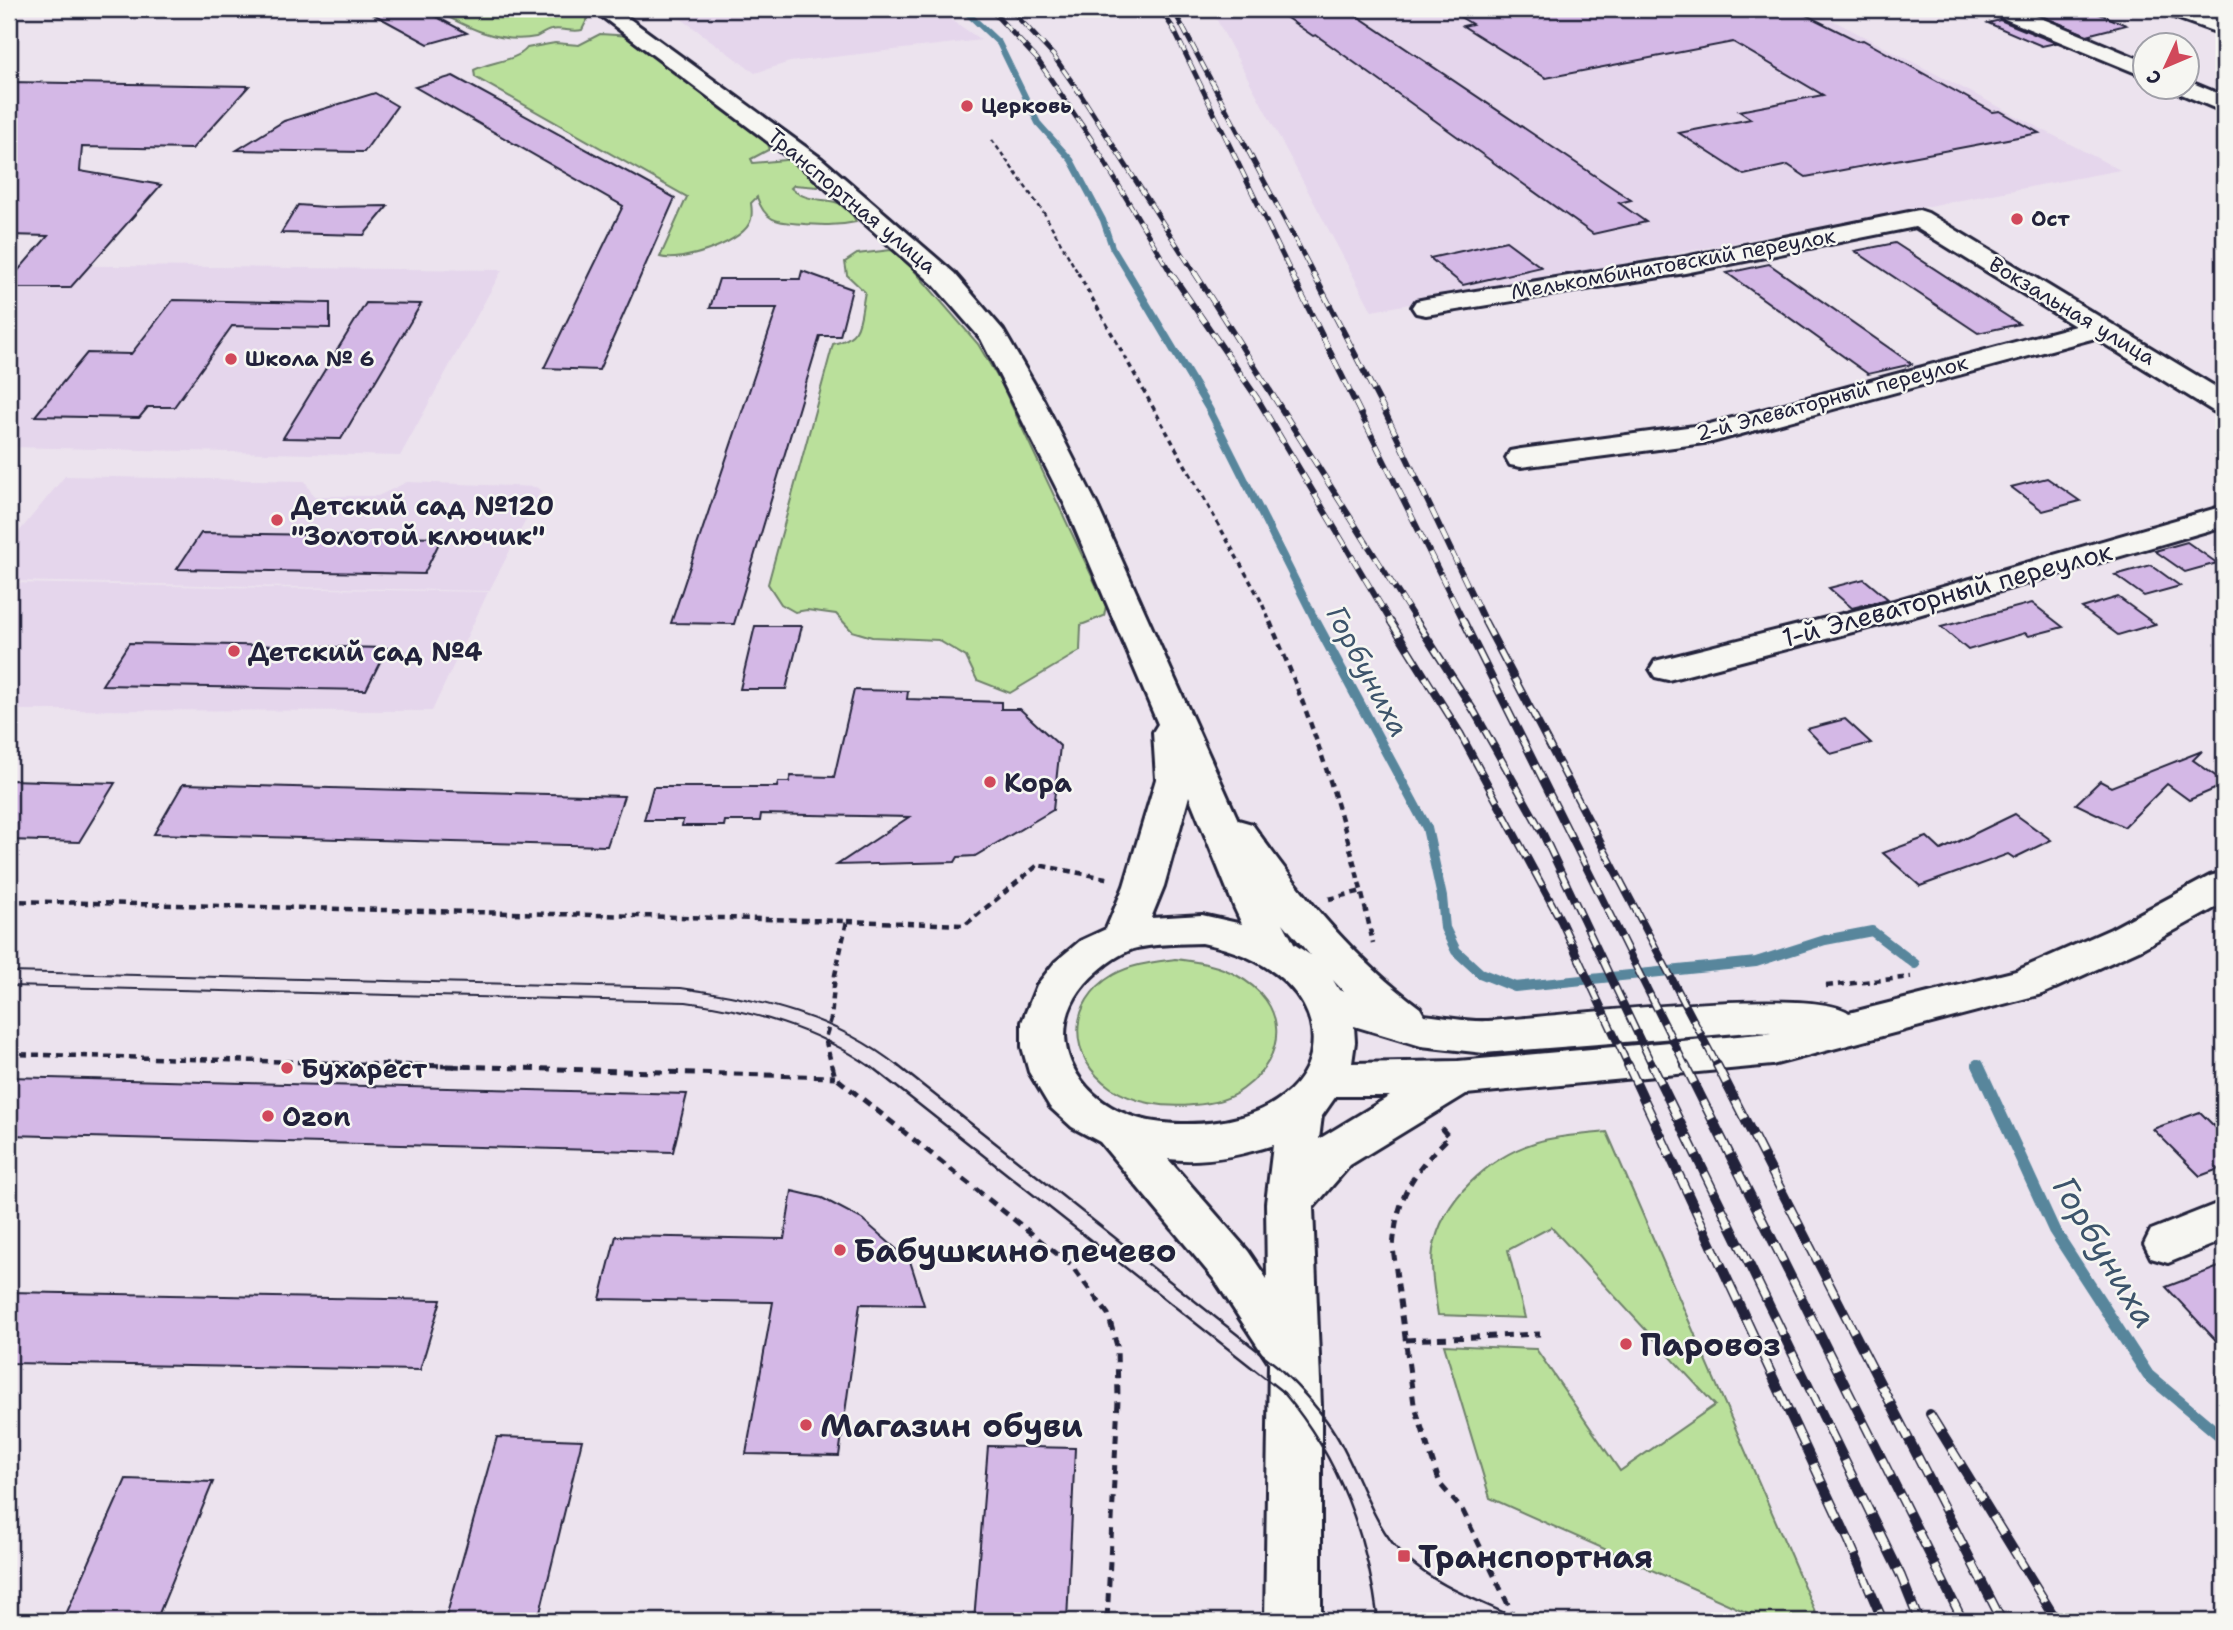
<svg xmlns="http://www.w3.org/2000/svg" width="2233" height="1630" font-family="'Shantell Sans',sans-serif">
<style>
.built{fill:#e5d6ec}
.green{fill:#bae09b;stroke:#6e816b;stroke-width:2}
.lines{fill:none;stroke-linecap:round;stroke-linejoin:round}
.stream-far3{stroke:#59869c;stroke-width:6}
.stream-far2{stroke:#59869c;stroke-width:8}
.stream-far1{stroke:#59869c;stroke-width:10}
.stream{stroke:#59869c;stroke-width:12}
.building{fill:#d4b8e6;stroke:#22223b;stroke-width:2}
.minor-casing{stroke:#22223b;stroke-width:6}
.major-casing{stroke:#22223b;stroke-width:6}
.path-far3{stroke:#22223b;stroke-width:2.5;stroke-dasharray:4.5 3.5;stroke-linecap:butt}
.path-far2{stroke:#22223b;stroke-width:3.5;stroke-dasharray:5 4.5;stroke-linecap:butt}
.path-far1{stroke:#22223b;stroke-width:4.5;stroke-dasharray:7 5;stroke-linecap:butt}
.path{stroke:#22223b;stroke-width:5;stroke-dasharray:9 7;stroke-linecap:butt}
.minor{fill:#f6f6f2;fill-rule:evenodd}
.major{fill:#f6f6f2;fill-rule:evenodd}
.tram-far1{stroke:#22223b;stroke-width:2}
.tram{stroke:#22223b;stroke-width:2.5}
.rail-far3-casing{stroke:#22223b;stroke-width:5}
.rail-far2-casing{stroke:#22223b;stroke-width:6}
.rail-far1-casing{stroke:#22223b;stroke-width:8}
.rail-casing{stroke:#22223b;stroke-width:10}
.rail-far3{stroke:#f6f6f2;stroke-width:3.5;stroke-dasharray:10;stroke-linecap:butt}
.rail-far2{stroke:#f6f6f2;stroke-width:4.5;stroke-dasharray:12;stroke-linecap:butt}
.rail-far1{stroke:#f6f6f2;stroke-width:5;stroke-dasharray:16;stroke-linecap:butt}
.rail{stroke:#f6f6f2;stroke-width:7;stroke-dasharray:20;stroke-linecap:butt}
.poi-dot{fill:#d1495b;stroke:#f6f6f2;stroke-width:2.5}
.labels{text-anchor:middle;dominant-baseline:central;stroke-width:5;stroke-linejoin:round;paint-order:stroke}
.far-poi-label{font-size:21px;font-weight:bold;fill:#22223b;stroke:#f6f6f2;text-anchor:start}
.far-street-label{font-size:21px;fill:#22223b;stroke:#f6f6f2}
.poi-label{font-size:26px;font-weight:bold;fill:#22223b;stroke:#f6f6f2;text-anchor:start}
.street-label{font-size:26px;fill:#22223b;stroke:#f6f6f2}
.water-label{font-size:28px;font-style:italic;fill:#3d546b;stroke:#f6f6f2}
.near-poi-label{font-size:32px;font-weight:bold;fill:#22223b;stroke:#f6f6f2;text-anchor:start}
.near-water-label{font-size:33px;font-style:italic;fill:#3d546b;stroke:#f6f6f2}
</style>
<rect width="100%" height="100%" fill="#ece3ee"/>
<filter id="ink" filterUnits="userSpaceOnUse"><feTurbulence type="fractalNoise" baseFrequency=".0143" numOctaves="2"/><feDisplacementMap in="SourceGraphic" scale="14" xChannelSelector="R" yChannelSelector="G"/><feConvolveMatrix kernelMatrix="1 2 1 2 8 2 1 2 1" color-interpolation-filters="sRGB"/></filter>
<g filter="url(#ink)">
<!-- built -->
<g class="built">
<path d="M668,9H936L981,40L790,62L755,73Z"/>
<path d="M1211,9H1811L2120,170L1372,311Z"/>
<path d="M9,265L502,270L400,456L9,447Z"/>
<path d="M65,476L305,481L313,496H378L407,482L536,487L541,491L489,591L9,581V544Z"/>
<path d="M9,583L488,592L432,711L9,710Z"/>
</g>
<!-- green -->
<g class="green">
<path d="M433,9H587L590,14L582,30C572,33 560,27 551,30C545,31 541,35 536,37C499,45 463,25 433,9Z"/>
<path d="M600,34L632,36L753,128L767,142L770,149L751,159L753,163L795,159L818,178L820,184L818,187L794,185L791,188C814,210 843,188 856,222C837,226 824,225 805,224C781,222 766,225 757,197L751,203C752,210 753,218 749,224C738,244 681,263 660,257L687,197L475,77L474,70C489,62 517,61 527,48L555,43L579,45Z"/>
<path d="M891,250L906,261L978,344L1001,383L1106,606L1104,616L1081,625L1080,651L1010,693L977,680L966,657L938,640L872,637L852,631L836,614L807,610L795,612L781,604L768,584L833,344C864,337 859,320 865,292L847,275L845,262L857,254Z"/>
<path d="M1175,959C1196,962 1217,964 1236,975C1289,1003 1288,1056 1243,1089C1229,1100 1210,1104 1193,1105C1165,1108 1134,1103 1111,1088C1067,1058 1067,1002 1113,975C1132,964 1154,962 1175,959Z"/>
<path d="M1607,1132L1819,1621H1766L1490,1498L1444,1345L1536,1349L1620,1471L1715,1405L1551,1227L1508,1250L1525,1318L1438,1315C1435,1294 1430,1271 1433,1250C1442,1199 1489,1157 1537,1142C1558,1135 1584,1135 1607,1132Z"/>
</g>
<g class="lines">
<!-- stream-far3 -->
<path class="stream-far3" d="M963,9L999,43L1038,123L1071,160L1103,220L1112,247L1129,275"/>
<!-- stream-far2 -->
<path class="stream-far2" d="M1128,273L1209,409L1317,624"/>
<!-- stream-far1 -->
<g class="stream-far1">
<path d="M1316,622L1427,828L1442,897L1445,928L1456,951L1480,973L1515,987L1756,962L1825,940L1872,931L1915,964"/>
<path d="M1977,1064L1978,1067"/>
</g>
<!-- stream -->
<path class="stream" d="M1978,1065L2054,1230L2148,1375L2224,1439"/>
</g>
<!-- building -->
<g class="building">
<path d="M364,9H422L467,33L428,44Z"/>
<path d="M1274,9H1347L1631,200L1619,203L1646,222L1593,234L1316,35L1313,36Z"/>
<path d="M1447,9H1794L1858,41L1863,40L1993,112L2000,111L2039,133L1806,177L1788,165L1744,175L1679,133L1751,119L1739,111L1823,95L1733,42L1546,78L1463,26L1472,24Z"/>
<path d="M2043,9H2088L2126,25L2087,35L2032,12Z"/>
<path d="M2000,20L2056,43L2042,46L1988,23Z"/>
<path d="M453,76L675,198L599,370L544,368L623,206L415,87Z"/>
<path d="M9,82L249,86L192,149L82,147L80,171L161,185L70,288H9V281L48,236L9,235Z"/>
<path d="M375,93L397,106L364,152L237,150L284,121Z"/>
<path d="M298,205L325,207L388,206L364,235L281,233Z"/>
<path d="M1506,241L1541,267L1463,285L1430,258Z"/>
<path d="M1895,243L2019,324L1978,333L1855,251Z"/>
<path d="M1769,264L1912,364L1868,374L1727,273Z"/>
<path d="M802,271L852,289L840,336H820L734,624L671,623L777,308H710L719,279H800Z"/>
<path d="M173,300L330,303V328L232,326L174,407H148L139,418L35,416L87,353L131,354Z"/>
<path d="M366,303L421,304L341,439L283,438Z"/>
<path d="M2047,478L2080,501L2043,511L2011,487Z"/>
<path d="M201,533L442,537L424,574L177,569Z"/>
<path d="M2187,542L2217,563L2185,572L2155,551Z"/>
<path d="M2151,565L2180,586L2144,596L2115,575Z"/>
<path d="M1864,579L1888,599L1852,608L1829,588Z"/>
<path d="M2118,597L2155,624L2118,635L2082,608Z"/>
<path d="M2032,603L2063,627L2029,636L2025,633L1968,650L1941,627Z"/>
<path d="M755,626H802L786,689H740Z"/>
<path d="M129,643L387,648L366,690L102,685Z"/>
<path d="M854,690L908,691L907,699L1001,702V709H1020L1060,746L1053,810L975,856L958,857L955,862L837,865L909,817L761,814L760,821H725L724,826H682L683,820H644L653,787H777L778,782H789L791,776L834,777Z"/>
<path d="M1845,719L1871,743L1831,754L1807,729Z"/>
<path d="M2202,751L2193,760L2224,782V785L2189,800L2167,784L2124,827L2076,804L2100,781L2111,787Z"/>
<path d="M9,780L115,783L79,842L9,840Z"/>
<path d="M183,784L624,796L607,846L154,834Z"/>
<path d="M2015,814L2051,840L2014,858L2008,854L1920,886L1883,853L1927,837L1941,850Z"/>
<path d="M9,1077L687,1094L673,1152L9,1135Z"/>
<path d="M2200,1112L2224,1136V1167L2200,1176L2153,1129Z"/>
<path d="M792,1191L822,1198L862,1219L910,1261L924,1305L860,1304L839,1456L746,1454L773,1302L600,1299L616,1236L784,1239Z"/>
<path d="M2224,1265V1349L2166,1287Z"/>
<path d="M9,1292L441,1300L420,1370L9,1363Z"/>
<path d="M497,1437L582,1440L538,1621H445Z"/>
<path d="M988,1446L1075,1448L1067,1621H974Z"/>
<path d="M126,1479L213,1482L156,1621H63Z"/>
</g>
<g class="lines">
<defs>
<g id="minor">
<path d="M1990,9H2019L2146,62V77L1993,14Z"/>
<path d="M2162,9H2192L2224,21V35L2165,14Z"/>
<path d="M2188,81L2224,96V112L2179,93L2176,88H2188Z"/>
<path d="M1919,210L1928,213L2224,392V414L2213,411L2095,338L1712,442L1521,467L1510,465L1506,458L1510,451L1521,449L1710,424L2075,326L1915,227L1685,273L1426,315L1416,313L1412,307L1416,301L1426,299L1685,257Z"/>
<path d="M2224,506V526L1918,615L1668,680L1655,677L1650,669L1655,661L1894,601Z"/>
<path d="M2224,1201V1240L2168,1263L2151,1258L2144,1244L2151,1230Z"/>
</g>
<path id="major" d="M592,9H616L822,159L954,273L1003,330L1043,399L1097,505L1238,820L1252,824C1300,892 1352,958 1420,1008L1424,1015C1445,1017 1467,1022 1488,1021C1548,1018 1812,984 1849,1013L2016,971L2111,929L2210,876L2224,872V903L2141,949L2042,994L1772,1065L1466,1094L1350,1165L1313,1208L1321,1406V1621H1265L1269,1363L1214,1279L1100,1142L1072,1127L1050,1107L1029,1072L1022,1047V1022L1037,985L1055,962L1080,941L1106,929L1124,886L1156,779L1153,732L1158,724L1065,505L981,339L934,285L804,169ZM1189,796L1235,909L1242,924L1202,915L1151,918L1164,886ZM1283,923L1310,955L1294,944ZM1202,943C1360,974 1345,1127 1182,1124C1154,1124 1125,1118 1102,1101C1055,1065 1052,1010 1098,971C1108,962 1120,954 1133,949C1155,943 1180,944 1202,943ZM1333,980L1344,992L1339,990ZM1354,1026L1421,1046L1484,1053L1751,1032L1771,1033L1458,1061L1352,1063L1355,1042ZM1336,1096H1390L1319,1139L1322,1116ZM1273,1145L1266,1203L1267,1279L1248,1251L1168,1159C1204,1163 1239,1156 1273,1145Z"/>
</defs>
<!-- minor casing -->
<use href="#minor" class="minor-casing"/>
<!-- major casing -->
<use href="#major" class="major-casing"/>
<!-- path-far3 -->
<path class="path-far3" d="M992,140L1044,213L1079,275"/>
<!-- path-far2 -->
<path class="path-far2" d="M1078,273L1260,599L1271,624"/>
<!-- path-far1 -->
<g class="path-far1">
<path d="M1270,622C1315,725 1350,833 1373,943"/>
<path d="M1329,899L1362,891"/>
<path d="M9,901L847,921L835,975L831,1019L825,1038L832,1067"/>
<path d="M847,921L965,925L1038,865L1111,879"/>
<path d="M1826,986L1911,977"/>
<path d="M9,1054L477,1067"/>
</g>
<!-- path -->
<g class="path">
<path d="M414,1065L835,1077"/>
<path d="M832,1065L835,1077L1071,1265L1108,1314L1117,1346L1118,1400L1107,1621"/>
<path d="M1441,1128L1449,1137C1412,1173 1397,1196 1393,1248L1414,1404L1440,1484L1463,1511L1516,1621"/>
<path d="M1406,1340L1540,1334"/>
</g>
<!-- minor -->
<use href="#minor" class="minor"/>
<!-- major -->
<use href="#major" class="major"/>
<!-- tram-far1 -->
<g class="tram-far1">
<path d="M9,972L681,988C761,999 835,1016 899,1067"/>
<path d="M9,986L686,1002C753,1011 815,1028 871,1067"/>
</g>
<!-- tram -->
<g class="tram">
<path d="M869,1065L1284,1393C1340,1460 1367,1535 1378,1621"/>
<path d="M897,1065L1277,1366C1299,1387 1321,1410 1336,1435C1360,1474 1371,1524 1405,1557C1437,1587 1483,1602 1522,1621"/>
</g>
<defs>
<g id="rail-far3">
<path d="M990,9L1037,59L1091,139L1172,275"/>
<path d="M1010,9L1053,55L1081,95L1196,275"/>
<path d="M1160,9L1173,28L1292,275"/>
<path d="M1173,9L1314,275"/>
</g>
<g id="rail-far2">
<path d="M1171,273L1257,398L1392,624"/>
<path d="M1195,273L1418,624"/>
<path d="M1291,273L1465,624"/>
<path d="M1313,273L1386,414L1486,624"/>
</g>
<g id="rail-far1">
<path d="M1391,622L1460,733L1561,921L1629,1067"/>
<path d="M1417,622L1474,711L1542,832L1653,1067"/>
<path d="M1464,622L1686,1067"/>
<path d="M1485,622L1718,1067"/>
</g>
<g id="rail">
<path d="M1628,1065L1849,1541L1883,1621"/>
<path d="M1652,1065L1901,1576L1919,1621"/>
<path d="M1685,1065L1963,1621"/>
<path d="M1717,1065L2002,1621"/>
<path d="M1930,1414L2057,1621"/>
</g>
</defs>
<!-- rail-far3 casing -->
<use href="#rail-far3" class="rail-far3-casing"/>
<!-- rail-far2 casing -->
<use href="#rail-far2" class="rail-far2-casing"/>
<!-- rail-far1 casing -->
<use href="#rail-far1" class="rail-far1-casing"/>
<!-- rail casing -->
<use href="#rail" class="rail-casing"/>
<!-- rail-far3 -->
<use href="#rail-far3" class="rail-far3"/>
<!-- rail-far2 -->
<use href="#rail-far2" class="rail-far2"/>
<!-- rail-far1 -->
<use href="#rail-far1" class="rail-far1"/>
<!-- rail -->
<use href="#rail" class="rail"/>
</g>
</g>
<!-- markers -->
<g class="poi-dot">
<circle cx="967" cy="106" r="7"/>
<circle cx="2017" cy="219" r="7"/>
<circle cx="231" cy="359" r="7"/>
<circle cx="277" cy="520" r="7"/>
<circle cx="234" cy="651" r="7"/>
<circle cx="990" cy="782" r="7"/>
<circle cx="287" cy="1068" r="7"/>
<circle cx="268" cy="1116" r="7"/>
<circle cx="840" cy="1250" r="7"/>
<circle cx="1626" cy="1344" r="7"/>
<circle cx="806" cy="1425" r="7"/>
<rect x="1397" y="1549" width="14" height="14" rx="3.5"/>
</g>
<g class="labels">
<!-- far-poi labels -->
<g class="far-poi-label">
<text x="981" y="106">Церковь</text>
<text x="2031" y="219">Ост</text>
<text x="245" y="359">Школа № 6</text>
</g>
<!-- far-street labels -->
<g class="far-street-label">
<text transform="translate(852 201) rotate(40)">Транспортная улица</text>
<text transform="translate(1673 264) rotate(-10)">Мелькомбинатовский переулок</text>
<text transform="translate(2072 311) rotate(31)">Вокзальная улица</text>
<text transform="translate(1832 398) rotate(-15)">2-й Элеваторный переулок</text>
</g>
<!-- poi labels -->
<g class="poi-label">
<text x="291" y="505">Детский сад №120<tspan x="291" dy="30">"Золотой ключик"</tspan></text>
<text x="248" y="651">Детский сад №4</text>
<text x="1004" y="782">Кора</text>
<text x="301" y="1068">Бухарест</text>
<text x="282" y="1116">Ozon</text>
</g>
<!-- street labels -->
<g class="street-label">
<text transform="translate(1947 594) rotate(-15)">1-й Элеваторный переулок</text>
</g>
<!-- water labels -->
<g class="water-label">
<text transform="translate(1368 671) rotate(62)">Горбуниха</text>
</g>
<!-- near-poi labels -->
<g class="near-poi-label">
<text x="854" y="1250">Бабушкино печево</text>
<text x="1640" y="1344">Паровоз</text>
<text x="820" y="1425">Магазин обуви</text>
<text x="1418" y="1556">Транспортная</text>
</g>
<!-- near-water labels -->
<g class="near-water-label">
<text transform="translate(2105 1252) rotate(59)">Горбуниха</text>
</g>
</g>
<!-- margin -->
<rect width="2233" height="1630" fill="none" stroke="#f6f6f2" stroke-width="35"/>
<rect x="18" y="18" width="2198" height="1595" fill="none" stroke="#22223b" stroke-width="2.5" filter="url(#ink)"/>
<!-- north arrow -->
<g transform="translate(2166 66) rotate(226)"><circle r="33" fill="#f6f6f2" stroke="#a1a1a9" stroke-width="2"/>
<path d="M0-5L12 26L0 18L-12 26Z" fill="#d1495b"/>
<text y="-10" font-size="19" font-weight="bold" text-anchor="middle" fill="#22223b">С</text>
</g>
</svg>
